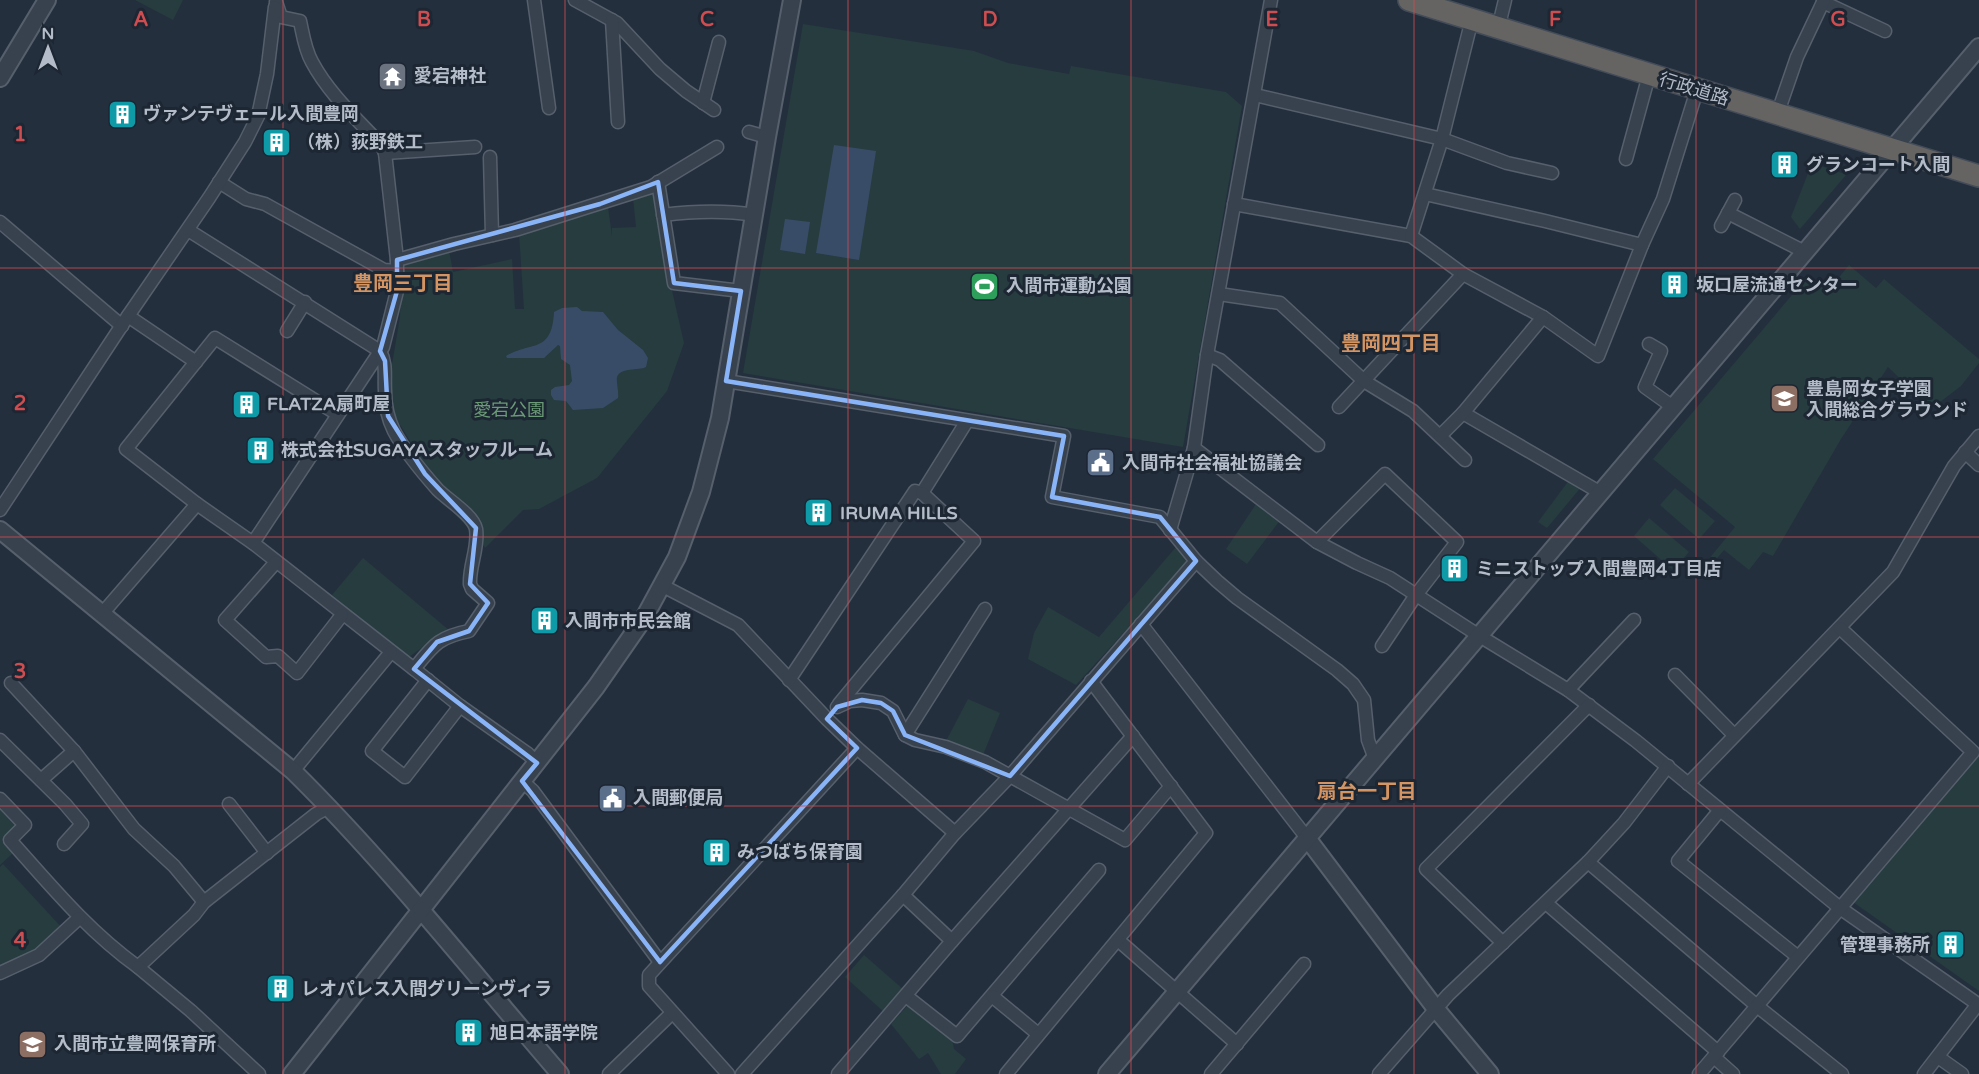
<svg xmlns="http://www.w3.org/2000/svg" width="1979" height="1074" font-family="'Varela Round','Noto Sans JP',sans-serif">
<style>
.green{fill:#263c3f}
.water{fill:#394c67}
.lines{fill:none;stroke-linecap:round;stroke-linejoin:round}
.minor-casing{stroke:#565f6c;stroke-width:15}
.tertiary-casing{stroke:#565f6c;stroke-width:20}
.trunk-casing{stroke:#434c59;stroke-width:24}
.minor{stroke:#38414e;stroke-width:12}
.tertiary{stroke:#38414e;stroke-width:16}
.trunk{stroke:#656462;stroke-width:21}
.marked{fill:none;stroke:#8ab4f8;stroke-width:4.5;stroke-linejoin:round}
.grid{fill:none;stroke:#ce4d50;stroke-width:1.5;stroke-opacity:0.55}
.labels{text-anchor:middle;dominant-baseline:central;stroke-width:6;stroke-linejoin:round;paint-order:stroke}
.poi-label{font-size:18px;font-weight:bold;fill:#b4bcc9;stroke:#1d2633;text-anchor:start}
.street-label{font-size:18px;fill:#b4bcc9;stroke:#1d2633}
.park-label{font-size:18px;fill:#6b9a76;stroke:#1d2633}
.neighbourhood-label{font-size:20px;font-weight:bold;fill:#d59563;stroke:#1d2633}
.grid-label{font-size:20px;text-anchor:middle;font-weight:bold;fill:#ce4d50;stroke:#1d2633;stroke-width:6;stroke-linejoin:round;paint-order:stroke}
</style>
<rect width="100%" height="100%" fill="#242f3e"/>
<!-- green -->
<g class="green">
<path d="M135,0H183L173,20Z"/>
<path d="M803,24L974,51L1008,63L1069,74L1071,66L1226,92L1242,106L1183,447L743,373Z"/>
<path d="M1812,163L1845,174L1846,175L1800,229L1791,217Z"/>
<path d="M652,191L657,194L671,286L684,343L667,391L597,478L539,509L523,510L485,548L474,529L429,472L391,410L388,388L400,317L401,268L406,262L449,250L453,272L512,259L515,309H524L519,233L608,207L612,236V228L636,227L633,198Z"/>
<path d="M1849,265L1876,288L1884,279L1979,359V363L1961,386L1931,409L1888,367L1841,439L1773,556L1763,552L1749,570L1724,550L1703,575L1699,571L1735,527L1653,459L1809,275L1827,292Z"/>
<path d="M1570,479L1582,486L1547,528L1538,522Z"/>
<path d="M1675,488L1715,521L1699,539L1660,505Z"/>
<path d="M1258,501L1281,519L1247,564L1226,549Z"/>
<path d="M1649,518L1689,552L1673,570L1634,536Z"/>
<path d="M1176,547L1189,561L1076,685L1028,659L1034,633L1048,607L1099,637Z"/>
<path d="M363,558L450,631L439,635L409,657L332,595Z"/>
<path d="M968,699L1000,713L983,755L945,743Z"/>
<path d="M1979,752V991L1853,902Z"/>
<path d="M0,808L14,822V829L2,841L13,853L0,865Z"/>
<path d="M3,864L63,929L39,951L0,969V867Z"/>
<path d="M864,955L904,990L884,1012L845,977Z"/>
<path d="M908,1005L952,1039L954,1049L966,1059L955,1074H941L928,1053L919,1059L891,1024Z"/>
</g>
<!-- water -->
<g class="water">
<path d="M834,145L876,151L859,260L816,253Z"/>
<path d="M785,219L810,222L805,254L780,250Z"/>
<path d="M577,307L582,311L603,312L618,330L643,350L648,358L646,367C638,371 621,367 617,377C616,382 619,392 618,398L603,408L573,410L566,401L554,400L551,395V390L555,387L569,385L572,381L570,365L561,359L560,346L558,345L544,358H507L506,356C531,341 552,354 554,312L562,308Z"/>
</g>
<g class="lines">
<defs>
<g id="minor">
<path d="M534,0L549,108"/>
<path d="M575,0L617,23L660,69L686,91L714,110"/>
<path d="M276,2L281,17L300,21C303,35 305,50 312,62C329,94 358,120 382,146L385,153L397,260V291L383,347L253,543L197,504L126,449L215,338L337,414"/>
<path d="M1823,2L1885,31"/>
<path d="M612,20L618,122"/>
<path d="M1498,29L1505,0"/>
<path d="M1255,95L1442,139L1507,163L1552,173"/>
<path d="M703,103L719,42"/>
<path d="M1777,115L1797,57L1824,0"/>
<path d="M749,132L767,137"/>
<path d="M385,153L475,147"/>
<path d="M490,157L492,235"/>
<path d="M1626,159L1649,75"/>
<path d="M219,182L246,199L265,204L384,270L397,271"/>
<path d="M658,182L674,283L741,291"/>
<path d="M1425,194L1545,221L1642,245"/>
<path d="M1234,204L1411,236L1463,274L1339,407"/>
<path d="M1728,213L1805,252"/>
<path d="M663,215C695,211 723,210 754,215"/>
<path d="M0,222L122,326"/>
<path d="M1721,226L1735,200"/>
<path d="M188,230L380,351C387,364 384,376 385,391C385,404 388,419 394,431C405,452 422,472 438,490C448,500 473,515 476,529C479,547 469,566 470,584L472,589L488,603L469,631C438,637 433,646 414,669L460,706L528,754L537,763"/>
<path d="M1411,236L1442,139L1472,19"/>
<path d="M397,260L454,244L515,230L651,187L717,147"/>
<path d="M1463,274L1543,317L1598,356L1642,245L1663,199L1697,90"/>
<path d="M1219,294L1280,303L1364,381L1413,411L1465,460"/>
<path d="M128,316L196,362"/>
<path d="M287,331L305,302"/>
<path d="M1649,344L1661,351L1645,387L1673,407"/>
<path d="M1207,355L1220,360L1318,445"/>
<path d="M726,381L1064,436L1052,497L1160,517L1196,561L1217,581L1237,598L1337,670L1353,684L1364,700L1368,740L1375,759"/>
<path d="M1463,413L1601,493"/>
<path d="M1440,436L1463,413L1543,317"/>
<path d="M1194,448L1317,542L1357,563L1390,578L1478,635L1568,690L1636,741L1840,908L1979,1005"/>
<path d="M1965,452L1979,465"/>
<path d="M0,510L128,316L209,198L245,142L258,116L267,74L275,7"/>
<path d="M1170,530L1194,448L1207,355L1271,0"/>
<path d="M1317,542L1385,474L1457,542L1416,595L1382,646"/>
<path d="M253,543L414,669"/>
<path d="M276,562L225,620L266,657L278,656L297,673L342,615"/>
<path d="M663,586L738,625L827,719L857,748L955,833"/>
<path d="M101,615L197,504"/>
<path d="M1141,624L1307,838"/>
<path d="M1675,675L1734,735"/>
<path d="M428,680L372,751L405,777L460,706"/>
<path d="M789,680L915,491L922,493L967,421"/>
<path d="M11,683L74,751L134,829L174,866L204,902"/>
<path d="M1568,690L1634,620"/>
<path d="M839,704L974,541L922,493"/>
<path d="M837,707L850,701L862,700L881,703L893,711L905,735L915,740L946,747L985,762L1125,840L1171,786"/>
<path d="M905,735L985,609"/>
<path d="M0,740L65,804L82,824L64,844"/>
<path d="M293,771L391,652"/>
<path d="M41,780L74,751"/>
<path d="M522,781L533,791L660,962"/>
<path d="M1688,784L1893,572L1954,466L1979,436"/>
<path d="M0,799L25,825L10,840C51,886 88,931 138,967L194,915L204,902L316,814L329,807"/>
<path d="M229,804L267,853"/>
<path d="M1720,810L1678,861L1798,957"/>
<path d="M1588,862L1757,1006L1842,1074"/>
<path d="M903,895L952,941"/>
<path d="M1546,903L1718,1052"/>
<path d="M1118,940L1237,1044"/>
<path d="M1503,943L1426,869L1589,705"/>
<path d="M138,967L191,1011L259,1074"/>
<path d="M0,973L39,955L79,918"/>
<path d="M906,996L957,1036L1099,870"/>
<path d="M992,996L1038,1034"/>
<path d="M1714,1057L1733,1074"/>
<path d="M1938,1057L1962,1074"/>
<path d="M609,1074L672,1013"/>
<path d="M728,1074L649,986V975L857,748"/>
<path d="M742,1074L903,895L955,833L1010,776L1196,561"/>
<path d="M838,1074L952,941L1133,736"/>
<path d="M1006,1074L1206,833L1091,681"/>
<path d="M1211,1074L1304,964"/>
<path d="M1379,1074L1448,995L1588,862L1624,823L1668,766"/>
<path d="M1699,1074L1973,752L1840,628"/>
<path d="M1924,1074L1978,1004"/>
</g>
<g id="tertiary">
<path d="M0,78L47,0"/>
<path d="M0,530L293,771C389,866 472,972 560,1074"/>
<path d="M1307,838L1436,1009L1490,1074"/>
<path d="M292,1074L596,687L644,618L677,557L701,492L720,418L767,137L792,0"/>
<path d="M1107,1074L1979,47"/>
</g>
<path id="trunk" d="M1409,0L1979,176"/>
</defs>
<!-- minor casing -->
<use href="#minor" class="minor-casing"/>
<!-- tertiary casing -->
<use href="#tertiary" class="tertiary-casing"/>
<!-- trunk casing -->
<use href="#trunk" class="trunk-casing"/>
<!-- minor -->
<use href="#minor" class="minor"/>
<!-- tertiary -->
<use href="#tertiary" class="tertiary"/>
<!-- trunk -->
<use href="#trunk" class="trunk"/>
</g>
<!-- marked area -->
<path class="marked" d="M658,182L674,283L741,291L726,381L1064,436L1052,497L1160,517L1196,561L1010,776L905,735L893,711L881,703L862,700L837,707L827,719L857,748L660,962L522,781L537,763L414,669L437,642L469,631L488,603L470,584L476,528L425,474L388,416L385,361L380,351L397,291V260L600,204Z"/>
<!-- grid -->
<path class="grid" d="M283,0V1074M565,0V1074M848,0V1074M1131,0V1074M1414,0V1074M1696,0V1074M0,268H1979M0,537H1979M0,806H1979"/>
<!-- icons -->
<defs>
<symbol id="temple-square" viewBox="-11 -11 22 22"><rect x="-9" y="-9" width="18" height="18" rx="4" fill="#6b7280" stroke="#1d2633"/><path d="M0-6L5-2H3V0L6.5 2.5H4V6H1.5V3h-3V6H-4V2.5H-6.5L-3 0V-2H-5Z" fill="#fff"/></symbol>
<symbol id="building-square" viewBox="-11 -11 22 22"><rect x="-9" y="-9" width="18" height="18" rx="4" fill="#0f9aa8" stroke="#1d2633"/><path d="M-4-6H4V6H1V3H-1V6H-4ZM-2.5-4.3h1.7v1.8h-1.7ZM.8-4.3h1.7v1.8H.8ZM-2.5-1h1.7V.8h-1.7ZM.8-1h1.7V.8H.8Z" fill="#fff"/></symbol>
<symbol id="stadium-square" viewBox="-11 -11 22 22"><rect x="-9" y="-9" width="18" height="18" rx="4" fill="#2e9e5b" stroke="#1d2633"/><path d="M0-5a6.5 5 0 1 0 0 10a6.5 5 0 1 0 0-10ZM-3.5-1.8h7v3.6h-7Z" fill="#fff"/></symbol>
<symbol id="school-square" viewBox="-11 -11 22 22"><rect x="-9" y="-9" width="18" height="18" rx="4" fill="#8d6e63" stroke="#1d2633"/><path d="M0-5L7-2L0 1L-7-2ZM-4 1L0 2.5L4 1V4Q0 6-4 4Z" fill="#fff"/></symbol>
<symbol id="civic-square" viewBox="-11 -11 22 22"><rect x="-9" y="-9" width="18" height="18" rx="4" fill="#5c6f8a" stroke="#1d2633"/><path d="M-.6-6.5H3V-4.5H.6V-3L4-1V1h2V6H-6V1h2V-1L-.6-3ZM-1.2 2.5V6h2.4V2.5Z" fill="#fff"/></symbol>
</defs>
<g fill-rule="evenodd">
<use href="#temple-square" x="376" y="60" width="33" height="33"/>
<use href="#building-square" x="106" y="98" width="33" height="33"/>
<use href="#building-square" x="260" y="126" width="33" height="33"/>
<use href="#building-square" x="1768" y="148" width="33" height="33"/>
<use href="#building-square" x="1658" y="268" width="33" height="33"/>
<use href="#stadium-square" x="968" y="270" width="33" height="33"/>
<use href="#school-square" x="1768" y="382" width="33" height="33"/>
<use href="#building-square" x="230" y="388" width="33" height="33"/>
<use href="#building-square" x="244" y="434" width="33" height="33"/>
<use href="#civic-square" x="1084" y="446" width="33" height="33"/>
<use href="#building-square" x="802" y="496" width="33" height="33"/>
<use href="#building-square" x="1438" y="552" width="33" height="33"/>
<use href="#building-square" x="528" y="604" width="33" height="33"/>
<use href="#civic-square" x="596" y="782" width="33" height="33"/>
<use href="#building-square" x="700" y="836" width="33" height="33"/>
<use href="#building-square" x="1934" y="928" width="33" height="33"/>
<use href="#building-square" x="264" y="972" width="33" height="33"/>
<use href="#building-square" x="452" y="1016" width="33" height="33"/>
<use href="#school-square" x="16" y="1028" width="33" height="33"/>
</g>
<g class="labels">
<!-- poi labels -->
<g class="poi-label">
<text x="414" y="76">愛宕神社</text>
<text x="143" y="114">ヴァンテヴェール入間豊岡</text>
<text x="297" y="142">（株）荻野鉄工</text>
<text x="1806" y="165">グランコート入間</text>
<text x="1696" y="285">坂口屋流通センター</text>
<text x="1006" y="286">入間市運動公園</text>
<text x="1806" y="389">豊島岡女子学園<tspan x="1806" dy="21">入間総合グラウンド</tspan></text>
<text x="267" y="404">FLATZA扇町屋</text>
<text x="281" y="450">株式会社SUGAYAスタッフルーム</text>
<text x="1122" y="463">入間市社会福祉協議会</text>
<text x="840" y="513">IRUMA HILLS</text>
<text x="1476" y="569">ミニストップ入間豊岡4丁目店</text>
<text x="565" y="621">入間市市民会館</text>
<text x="633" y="798">入間郵便局</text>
<text x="737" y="852">みつばち保育園</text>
<text x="1930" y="945" text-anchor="end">管理事務所</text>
<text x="301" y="989">レオパレス入間グリーンヴィラ</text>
<text x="490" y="1033">旭日本語学院</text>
<text x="54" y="1044">入間市立豊岡保育所</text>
</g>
<!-- street labels -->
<g class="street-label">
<text transform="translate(1694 89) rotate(17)">行政道路</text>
</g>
<!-- park labels -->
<g class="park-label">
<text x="509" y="410">愛宕公園</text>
</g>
<!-- neighbourhood labels -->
<g class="neighbourhood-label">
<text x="403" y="284">豊岡三丁目</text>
<text x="1391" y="344">豊岡四丁目</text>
<text x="1367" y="792">扇台一丁目</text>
</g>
</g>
<g class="grid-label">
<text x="141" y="26">A</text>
<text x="424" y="26">B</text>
<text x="707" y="26">C</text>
<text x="990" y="26">D</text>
<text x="1272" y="26">E</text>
<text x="1555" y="26">F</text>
<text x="1838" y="26">G</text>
<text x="20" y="141">1</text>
<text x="20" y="410">2</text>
<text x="20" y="678">3</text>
<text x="20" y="947">4</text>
</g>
<!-- north arrow -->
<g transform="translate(48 48)" stroke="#1d2633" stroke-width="4.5" paint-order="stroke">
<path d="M0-4.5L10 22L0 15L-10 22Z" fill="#b4bcc9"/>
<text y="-9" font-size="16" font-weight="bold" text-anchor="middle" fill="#b4bcc9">N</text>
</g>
</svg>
